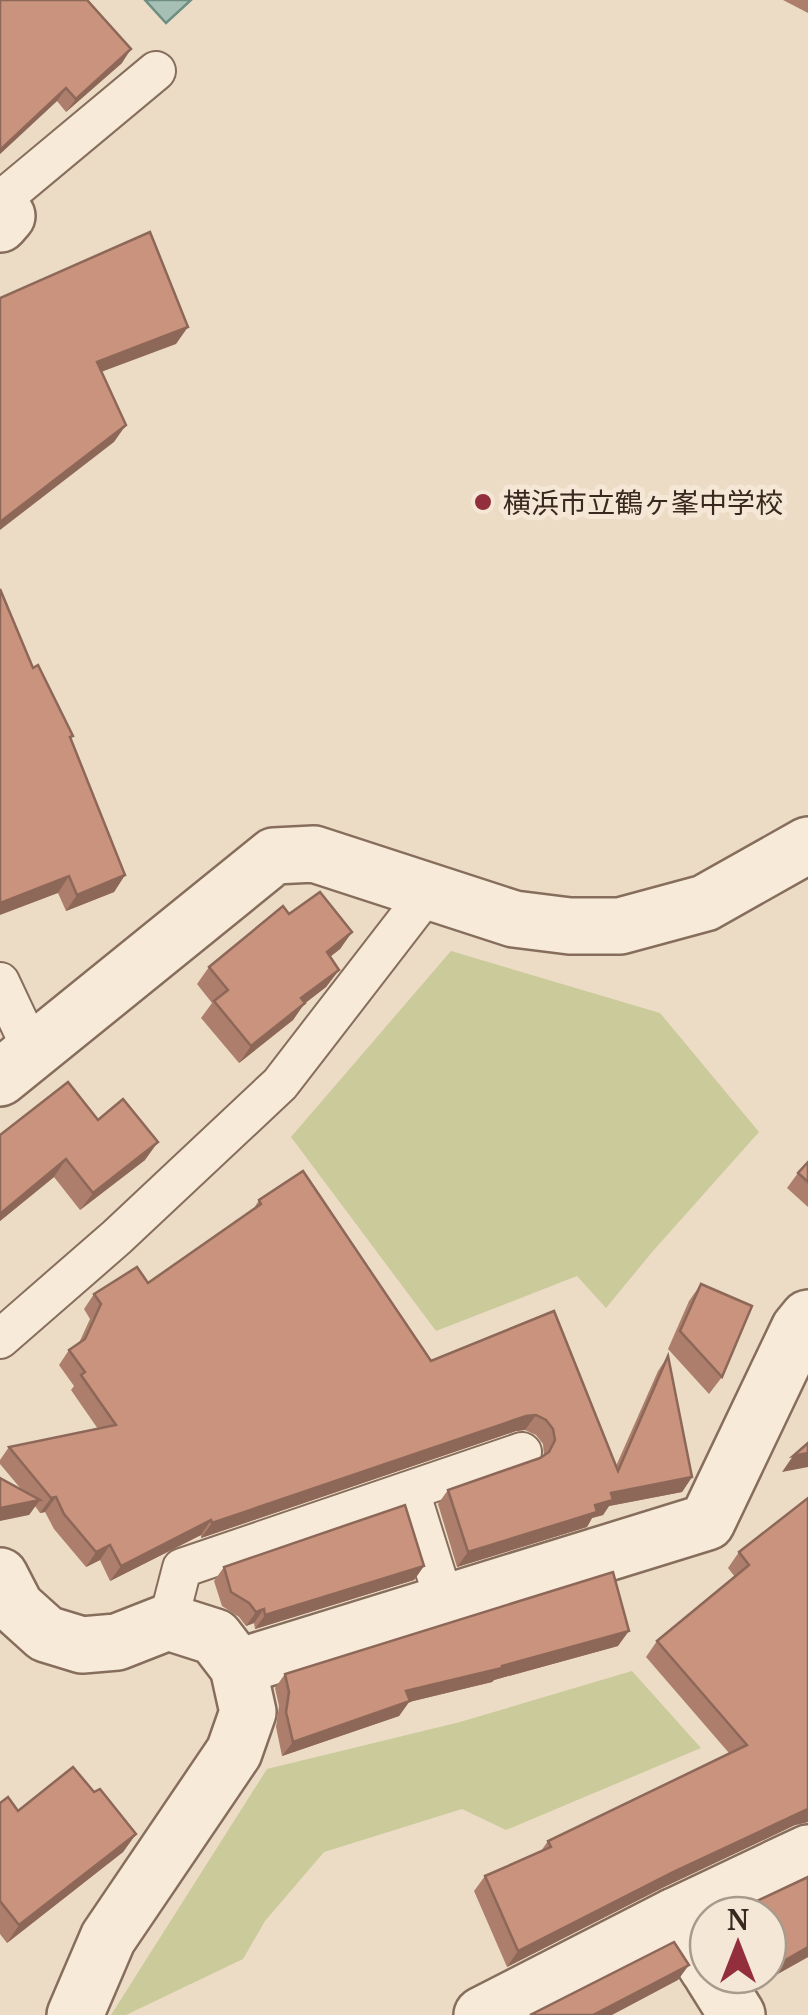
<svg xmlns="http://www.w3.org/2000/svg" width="808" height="2015" font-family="'Noto Serif','Noto Sans JP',serif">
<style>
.green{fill:#caca9a}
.water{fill:#a7c0b6;stroke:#6e8e82;stroke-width:2.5}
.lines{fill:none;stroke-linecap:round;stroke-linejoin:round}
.service-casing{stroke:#876e5c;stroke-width:42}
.minor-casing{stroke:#876e5c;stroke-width:60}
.tertiary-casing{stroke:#876e5c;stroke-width:60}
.service{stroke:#f7ead8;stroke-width:38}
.minor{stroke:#f7ead8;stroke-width:55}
.tertiary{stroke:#f7ead8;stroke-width:55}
.wall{fill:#ad7e6c}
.shaded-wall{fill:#8d6758}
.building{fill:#c9937d;stroke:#8d6758;stroke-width:2.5}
.poi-dot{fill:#932f3c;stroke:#f4e7d5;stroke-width:4}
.labels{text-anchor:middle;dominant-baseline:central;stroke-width:10;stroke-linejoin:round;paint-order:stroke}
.poi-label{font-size:28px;fill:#38281f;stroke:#f4e7d5;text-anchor:start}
</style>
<rect width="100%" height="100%" fill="#ecdcc5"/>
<!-- green -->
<g class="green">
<path d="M451,951L660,1013L759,1132L653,1251L606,1308L577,1276L436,1331L291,1137Z"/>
<path d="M632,1671L701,1748L506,1830L462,1809L324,1852L265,1921L243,1959L126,2015H111L267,1769L460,1722Z"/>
</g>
<!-- water -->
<path class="water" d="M145,0H191L166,23Z"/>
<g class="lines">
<defs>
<g id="service">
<path d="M0,201L156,71"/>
<path d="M0,982L32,1050"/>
<path d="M0,1339L117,1237L280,1084L429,891"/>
<path d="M410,1491L445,1603"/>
<path d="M168,1622L182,1568L522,1452"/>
</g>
<g id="minor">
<path d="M0,208L7,216L0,224"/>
<path d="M0,1576L16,1607L46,1634L82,1645L117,1642L168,1622L215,1637L238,1667L248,1712L234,1752L108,1938L75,2015"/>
<path d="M238,1667L707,1522L799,1329L808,1318"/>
<path d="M675,1916L708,1969"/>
<path d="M712,1975L737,2015"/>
<path d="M482,2015L675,1916L808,1853"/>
</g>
<path id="tertiary" d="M0,1078L274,856L314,854L514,919L570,926H620L705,903L808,845"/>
</defs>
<!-- service casing -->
<use href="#service" class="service-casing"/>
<!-- minor casing -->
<use href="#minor" class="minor-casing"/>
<!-- tertiary casing -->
<use href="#tertiary" class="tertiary-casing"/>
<!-- service -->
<use href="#service" class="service"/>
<!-- minor -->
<use href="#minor" class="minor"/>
<!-- tertiary -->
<use href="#tertiary" class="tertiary"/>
</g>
<!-- wall -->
<g class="wall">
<path d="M0,0L122,63L66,112L57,101L0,154Z"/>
<path d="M783,0H808V13Z"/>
<path d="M33,668L71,739L125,875L114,892L66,911L58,893Z"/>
<path d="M289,914L352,932L340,949L330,957L339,970L326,987L304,1004L293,1020L239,1063L201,1018L212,1003L197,984L209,967Z"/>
<path d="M98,1120L145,1160L80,1210L54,1177L0,1221V1135Z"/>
<path d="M808,1162V1207L787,1188L798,1173Z"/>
<path d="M259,1200L431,1361L554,1311L616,1466L658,1371L668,1356L692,1477L682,1492L609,1506L603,1515L592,1518L587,1527L457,1567L438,1504L448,1490L544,1456L543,1444L536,1435L525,1430L516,1431L201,1538V1535L110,1581L100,1560L86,1567L54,1529L45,1512L40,1513L35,1506L29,1515L21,1489L0,1464V1460L9,1447L98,1429L71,1390L74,1386L59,1365L69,1350L79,1343L90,1319L84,1309L94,1294L148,1283L253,1210Z"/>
<path d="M701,1284L722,1377L709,1394L668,1349L689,1301Z"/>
<path d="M808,1498V1822L795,1825L662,1888L507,1967L474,1891L485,1876L541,1851L548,1841L729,1753L646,1657L657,1641L735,1577L728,1568L739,1552Z"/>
<path d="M424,1566L414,1580L255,1629L254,1623L246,1626L239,1617L222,1606L214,1581L224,1567Z"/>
<path d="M618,1646L494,1680L492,1682L409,1702L399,1716L282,1756L276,1727L279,1706L275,1688L285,1674Z"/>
<path d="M94,1792L136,1834L123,1852L7,1943L0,1934V1803L18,1811Z"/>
<path d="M808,1877V1957L756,1986L749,1975H768V1915H730Z"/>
</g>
<!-- shaded-wall -->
<g class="shaded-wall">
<path d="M131,49L122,63L66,112L76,99Z"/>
<path d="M66,88L57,101L0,154V150Z"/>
<path d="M188,327L176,344L85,378L97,362Z"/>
<path d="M126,425L114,442L0,530V522Z"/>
<path d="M125,875L114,892L66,911L77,895Z"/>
<path d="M69,876L58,893L0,915V903Z"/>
<path d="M352,932L340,949L314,969L327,952Z"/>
<path d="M339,970L326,987L304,1004L293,1020L239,1063L251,1046L301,998Z"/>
<path d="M158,1142L145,1160L80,1210L93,1193Z"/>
<path d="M66,1159L54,1177L0,1221V1214Z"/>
<path d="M536,1415L525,1430L516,1431L201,1538L212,1523L526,1416Z"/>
<path d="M808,1453V1467L782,1472L793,1456Z"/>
<path d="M692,1477L682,1492L609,1506L603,1515L592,1518L587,1527L457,1567L468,1552L595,1505L611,1493Z"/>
<path d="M56,1497L45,1512L40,1513L51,1498Z"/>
<path d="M40,1500L29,1515L0,1521V1508Z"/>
<path d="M211,1520L201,1535L110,1581L121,1566Z"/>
<path d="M110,1545L100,1560L86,1567L96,1552Z"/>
<path d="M424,1566L414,1580L255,1629L265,1615Z"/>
<path d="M264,1609L254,1623L246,1626L256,1612Z"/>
<path d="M629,1631L618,1646L494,1680L492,1682L409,1702L399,1716L282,1756L293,1742L406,1691Z"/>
<path d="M808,1809V1822L795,1825L662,1888L507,1967L518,1951L673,1872Z"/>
<path d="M136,1834L123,1852L7,1943L19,1925Z"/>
<path d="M808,1947V1957L756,1986L763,1975H768V1970Z"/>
<path d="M689,1965L678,1980L612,2015H593Z"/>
</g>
<!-- building -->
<g class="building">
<path d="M0,0H87L131,49L76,99L66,88L0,150Z"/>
<path d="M150,232L188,327L97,362L126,425L0,522V298Z"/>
<path d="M0,589L33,668L38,665L73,736L70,737L125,875L77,895L69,876L0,903Z"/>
<path d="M320,892L352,932L327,952L339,970L301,998L305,1003L251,1046L214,1001L228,990L209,967L283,906L289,914Z"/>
<path d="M68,1082L98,1120L123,1099L158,1142L93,1193L66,1159L0,1214V1135Z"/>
<path d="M808,1162V1182L798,1173Z"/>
<path d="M303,1171L431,1361L554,1311L618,1471L668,1356L692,1477L611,1493L613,1500L595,1505L597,1512L468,1552L448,1490L540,1458L549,1452L555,1440L553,1429L546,1420L536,1415L526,1416L212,1523L211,1520L121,1566L110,1545L96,1552L64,1514L56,1497L51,1498L9,1447L116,1425L81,1375L85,1372L69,1350L85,1339L101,1304L94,1294L137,1267L148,1283L261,1204L259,1200Z"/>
<path d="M701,1284L752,1306L722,1377L680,1331Z"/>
<path d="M808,1443V1453L793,1456Z"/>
<path d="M0,1478L40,1500L0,1508Z"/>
<path d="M808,1498V1809L673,1872L518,1951L485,1876L551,1847L548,1841L747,1745L657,1641L749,1565L739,1552Z"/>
<path d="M405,1505L424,1566L265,1615L264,1609L256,1612L249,1603L231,1592L224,1567Z"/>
<path d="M613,1572L629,1631L502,1666V1668L406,1691L410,1701L293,1742L286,1712L289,1692L285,1674Z"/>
<path d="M73,1767L94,1792L100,1789L136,1834L19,1925L0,1901V1803L8,1797L18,1811Z"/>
<path d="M808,1877V1947L768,1970V1915H732L731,1913Z"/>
<path d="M674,1942L689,1965L593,2015H530Z"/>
</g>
<!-- markers -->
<circle class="poi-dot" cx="483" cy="502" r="10"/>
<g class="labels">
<!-- poi labels -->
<g class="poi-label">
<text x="503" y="502">横浜市立鶴ヶ峯中学校</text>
</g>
</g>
<!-- north arrow -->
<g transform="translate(738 1945)"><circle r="48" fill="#f4e7d5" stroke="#a99b8c" stroke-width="2.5"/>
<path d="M0-8L18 38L0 25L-18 38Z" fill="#932f3c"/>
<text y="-15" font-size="28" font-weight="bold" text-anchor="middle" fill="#38281f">N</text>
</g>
</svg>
